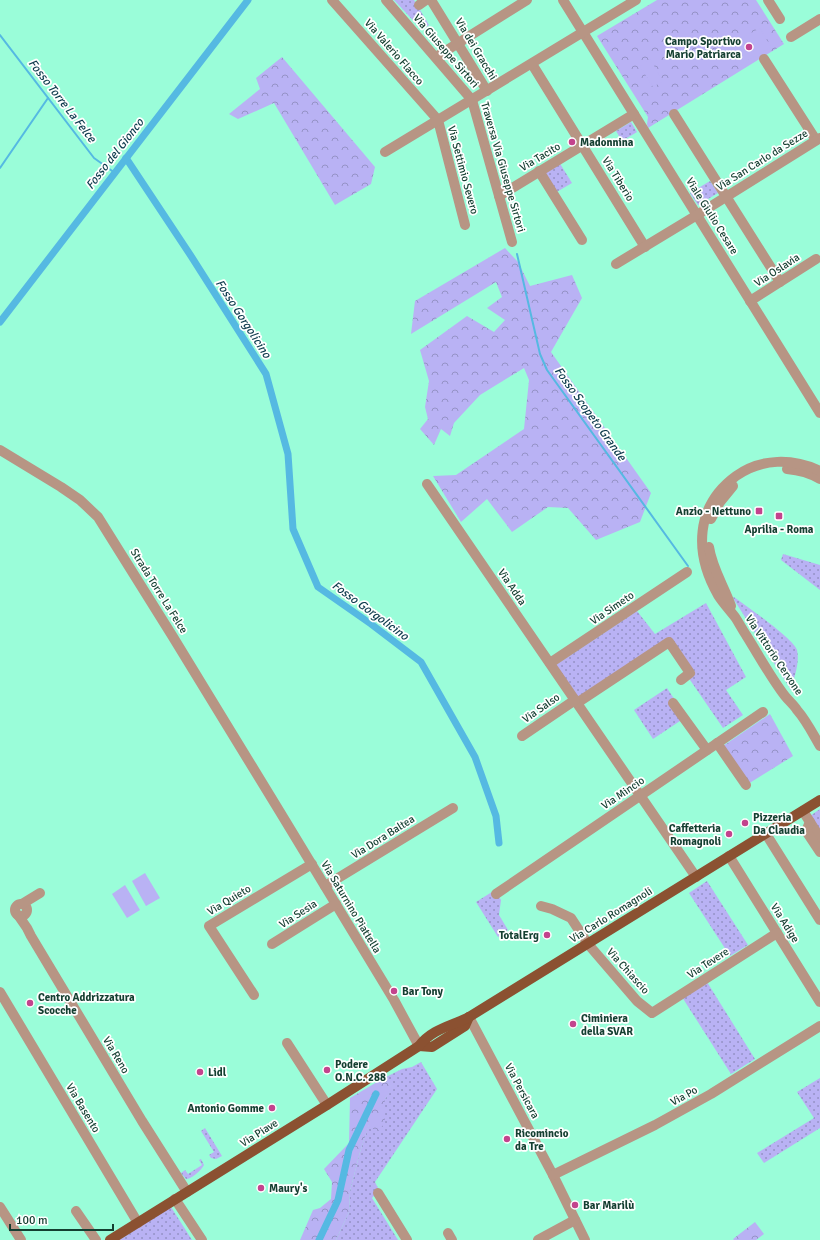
<svg xmlns="http://www.w3.org/2000/svg" width="820" height="1240" font-family="Signika,sans-serif">
<style>
.grass{fill:url(#grass-dots)}
.forest{fill:url(#forest-crowns)}
.pitch{fill:#b9b2f4}
.lines{fill:none;stroke-linecap:round;stroke-linejoin:round}
.stream{stroke:#55b9e2;stroke-width:2}
.canal{stroke:#55b9e2;stroke-width:7}
.minor{stroke:#b79584;stroke-width:10}
.major{stroke:#8b5131;stroke-width:10}
.poi-dot{fill:#c3438d;stroke:#fff;stroke-width:1.5}
.labels{text-anchor:middle;dominant-baseline:central;stroke-width:3.5;stroke-linejoin:round;paint-order:stroke}
.poi-label{font-size:11px;font-weight:bold;fill:#143f31;stroke:#fff;text-anchor:start}
.street-label{font-size:11px;fill:#143f31;stroke:#fff}
.water-label{font-size:12px;font-style:italic;fill:#0d3a4c;stroke:#fff}
</style>
<defs>
<pattern id="grass-dots" width="8" height="8" patternUnits="userSpaceOnUse"><rect width="8" height="8" fill="#b9b2f4"/><path d="M2 2h.1M6 6h.1" fill="none" stroke="#9592c6" stroke-width="1.8" stroke-linecap="round"/></pattern>
<pattern id="forest-crowns" width="20" height="18" patternUnits="userSpaceOnUse"><rect width="20" height="18" fill="#b9b2f4"/><path d="M2 6a3 3 0 1 1 6 0M12 15a3 3 0 1 1 6 0" fill="none" stroke="#9592c6"/></pattern>
</defs>
<rect width="100%" height="100%" fill="#9afdd9"/>
<!-- grass -->
<g class="grass">
<path d="M394,0H414L429,25L422,30Z"/>
<path d="M631,122L637,132L622,141L616,131Z"/>
<path d="M559,162L572,183L555,193L543,172Z"/>
<path d="M710,181L718,193L698,205L690,193Z"/>
<path d="M783,554L820,565V590L781,560Z"/>
<path d="M734,597C746,606 794,639 797,650C800,663 794,677 791,690L733,598Z"/>
<path d="M706,603L746,677L726,690L743,715L723,728L688,677L669,638L577,700L554,666L637,611L655,634Z"/>
<path d="M667,688L686,717L653,739L634,710Z"/>
<path d="M820,809V832L810,816Z"/>
<path d="M707,881L748,945L730,956L689,893Z"/>
<path d="M495,890L501,900L499,915L508,930L498,937L476,902Z"/>
<path d="M707,982L755,1059L731,1074L682,997Z"/>
<path d="M421,1062L437,1089L375,1182L379,1190L372,1198L398,1240H336L349,1212L350,1191L360,1152L369,1124L385,1123V1099L393,1087L382,1079L402,1069L412,1067Z"/>
<path d="M820,1078V1128L764,1163L757,1153L814,1118L797,1092Z"/>
<path d="M205,1128L222,1156L216,1159L211,1158L209,1155L214,1152L201,1131Z"/>
<path d="M201,1159L204,1165C201,1171 191,1179 186,1179L181,1173L185,1170L188,1174L202,1165L199,1160Z"/>
<path d="M171,1207L192,1240H119Z"/>
</g>
<!-- forest -->
<g class="forest">
<path d="M657,0H756L784,44L648,128L647,124L648,117L597,36Z"/>
<path d="M282,57L375,167L371,184L335,205L274,103L238,119L229,114L260,89L256,78Z"/>
<path d="M505,248L518,262L530,286L572,275L582,298L551,352L651,493L640,522L596,540L568,508L548,507L512,532L487,499L461,522L433,476L456,475L524,429L529,380L524,368L480,395L454,423L450,436L441,429L434,445L420,429L428,419L425,407L429,381L420,350L467,316L494,332L505,320L487,308L502,297L496,282L411,334L415,301Z"/>
<path d="M770,714L793,756L748,784L723,746Z"/>
<path d="M382,1079L394,1087L385,1099V1123L377,1132L369,1125L360,1152L350,1191L349,1212L336,1240H300L313,1210L320,1208L331,1199L332,1182L324,1169L349,1143L350,1098Z"/>
<path d="M755,1222L764,1234L756,1240H734L733,1239Z"/>
</g>
<!-- pitch -->
<g class="pitch">
<path d="M760,28L771,47L738,66L727,47Z"/>
<path d="M650,59L663,81L653,87L640,66Z"/>
<path d="M145,873L160,898L146,906L132,881Z"/>
<path d="M125,885L140,910L127,918L112,894Z"/>
</g>
<g class="lines">
<!-- stream -->
<g class="stream">
<path d="M0,35L94,158L115,173"/>
<path d="M0,168L48,98"/>
<path d="M517,254L540,354L547,370L688,566"/>
</g>
<!-- canal -->
<g class="canal">
<path d="M126,158L191,256L266,374L288,454L293,529L318,587L371,624L421,662L475,757L496,816L499,843"/>
<path d="M0,322L248,0"/>
<path d="M319,1240L338,1200L349,1150L376,1094"/>
</g>
<!-- minor -->
<g class="minor">
<path d="M332,0L438,120L465,225"/>
<path d="M386,0L472,100L512,242"/>
<path d="M431,0L487,91"/>
<path d="M563,0L820,413"/>
<path d="M768,0L780,19"/>
<path d="M419,5L426,0"/>
<path d="M791,37L820,19"/>
<path d="M436,57L527,0"/>
<path d="M764,59L816,140"/>
<path d="M532,64L645,247"/>
<path d="M674,114L780,282"/>
<path d="M385,152L636,0"/>
<path d="M539,171L582,240"/>
<path d="M499,196L634,114"/>
<path d="M616,264L697,215L820,138"/>
<path d="M750,301L816,259"/>
<path d="M0,450L61,487L80,500L98,517L173,637L280,812L394,1000L419,1046"/>
<path d="M787,469C799,470 810,473 820,479"/>
<path d="M820,471C793,458 761,458 736,476C695,506 694,553 718,595C723,603 729,609 735,617C739,623 742,629 746,635C758,654 771,678 785,696C789,701 794,705 797,710C806,720 813,734 820,746"/>
<path d="M427,484L696,877"/>
<path d="M711,519L720,502L733,486"/>
<path d="M709,547C712,568 724,586 731,606"/>
<path d="M550,663L687,572"/>
<path d="M577,703L669,642L690,673L681,680"/>
<path d="M673,703L707,750"/>
<path d="M522,736L575,700"/>
<path d="M717,743L746,785"/>
<path d="M803,811L820,838"/>
<path d="M810,822L806,831L820,852"/>
<path d="M766,834L820,920"/>
<path d="M729,856L820,1002"/>
<path d="M325,886L453,808"/>
<path d="M496,894L763,712"/>
<circle cx="21" cy="910" r="6"/>
<path d="M22,904L40,893"/>
<path d="M541,906L552,909L571,918L588,944L637,1001L652,1013L777,933"/>
<path d="M18,915L27,928L31,936L142,1121L187,1192"/>
<path d="M272,944L336,904"/>
<path d="M0,992L138,1223"/>
<path d="M254,995L209,926L312,864"/>
<path d="M469,1017L553,1175L585,1240"/>
<path d="M287,1043L327,1105"/>
<path d="M553,1175L655,1125L711,1094L820,1026"/>
<path d="M378,1193L407,1240"/>
<path d="M175,1199L202,1240"/>
<path d="M0,1207L21,1240"/>
<path d="M76,1211L96,1240"/>
<path d="M448,1233L452,1240"/>
<path d="M538,1240L575,1220"/>
</g>
<!-- major -->
<g class="major">
<path d="M419,1046L432,1047L465,1026L469,1017"/>
<path d="M110,1240L327,1105L419,1046C432,1029 451,1026 469,1017L820,800"/>
</g>
</g>
<!-- markers -->
<g class="poi-dot">
<circle cx="749" cy="47" r="4"/>
<circle cx="572" cy="142" r="4"/>
<rect x="755" y="507" width="8" height="8" rx="2"/>
<rect x="775" y="512" width="8" height="8" rx="2"/>
<circle cx="745" cy="823" r="4"/>
<circle cx="729" cy="834" r="4"/>
<circle cx="547" cy="935" r="4"/>
<circle cx="394" cy="991" r="4"/>
<circle cx="30" cy="1003" r="4"/>
<circle cx="573" cy="1024" r="4"/>
<circle cx="327" cy="1070" r="4"/>
<circle cx="200" cy="1072" r="4"/>
<circle cx="272" cy="1108" r="4"/>
<circle cx="507" cy="1139" r="4"/>
<circle cx="261" cy="1188" r="4"/>
<circle cx="575" cy="1205" r="4"/>
</g>
<g class="labels">
<!-- poi labels -->
<g class="poi-label">
<text x="741" y="41" text-anchor="end">Campo Sportivo<tspan x="741" dy="13">Mario Patriarca</tspan></text>
<text x="580" y="142">Madonnina</text>
<text x="751" y="511" text-anchor="end">Anzio - Nettuno</text>
<text x="779" y="529" text-anchor="middle">Aprilia - Roma</text>
<text x="753" y="817">Pizzeria<tspan x="753" dy="13">Da Claudia</tspan></text>
<text x="721" y="828" text-anchor="end">Caffetteria<tspan x="721" dy="13">Romagnoli</tspan></text>
<text x="539" y="935" text-anchor="end">TotalErg</text>
<text x="402" y="991">Bar Tony</text>
<text x="38" y="997">Centro Addrizzatura<tspan x="38" dy="13">Scocche</tspan></text>
<text x="581" y="1018">Ciminiera<tspan x="581" dy="13">della SVAR</tspan></text>
<text x="335" y="1064">Podere<tspan x="335" dy="13">O.N.C. 288</tspan></text>
<text x="208" y="1072">Lidl</text>
<text x="264" y="1108" text-anchor="end">Antonio Gomme</text>
<text x="515" y="1133">Ricomincio<tspan x="515" dy="13">da Tre</tspan></text>
<text x="269" y="1188">Maury's</text>
<text x="583" y="1205">Bar Marilù</text>
</g>
<!-- street labels -->
<g class="street-label">
<text transform="translate(476 49) rotate(59)">Via dei Gracchi</text>
<text transform="translate(446 51) rotate(49)">Via Giuseppe Sirtori</text>
<text transform="translate(394 52) rotate(49)">Via Valerio Flacco</text>
<text transform="translate(540 157) rotate(-31)">Via Tacito</text>
<text transform="translate(762 160) rotate(-32)">Via San Carlo da Sezze</text>
<text transform="translate(503 167) rotate(74)">Traversa Via Giuseppe Sirtori</text>
<text transform="translate(463 170) rotate(75)">Via Settimio Severo</text>
<text transform="translate(618 179) rotate(58)">Via Tiberio</text>
<text transform="translate(712 216) rotate(58)">Viale Giulio Cesare</text>
<text transform="translate(777 270) rotate(-33)">Via Oslavia</text>
<text transform="translate(512 587) rotate(56)">Via Adda</text>
<text transform="translate(159 591) rotate(58)">Strada Torre La Felce</text>
<text transform="translate(612 608) rotate(-34)">Via Simeto</text>
<text transform="translate(774 655) rotate(56)">Via Vittorio Cervone</text>
<text transform="translate(541 708) rotate(-35)">Via Salso</text>
<text transform="translate(623 793) rotate(-34)">Via Mincio</text>
<text transform="translate(383 837) rotate(-32)">Via Dora Baltea</text>
<text transform="translate(229 900) rotate(-31)">Via Quieto</text>
<text transform="translate(351 907) rotate(59)">Via Saturnino Piattella</text>
<text transform="translate(298 914) rotate(-33)">Via Sesia</text>
<text transform="translate(611 915) rotate(-32)">Via Carlo Romagnoli</text>
<text transform="translate(785 923) rotate(58)">Via Adige</text>
<text transform="translate(708 963) rotate(-33)">Via Tevere</text>
<text transform="translate(628 971) rotate(48)">Via Chiascio</text>
<text transform="translate(116 1055) rotate(59)">Via Reno</text>
<text transform="translate(522 1091) rotate(62)">Via Persicara</text>
<text transform="translate(684 1096) rotate(-29)">Via Po</text>
<text transform="translate(83 1108) rotate(59)">Via Basento</text>
<text transform="translate(259 1133) rotate(-32)">Via Piave</text>
</g>
<!-- water labels -->
<g class="water-label">
<text transform="translate(62 101) rotate(52)">Fosso Torre La Felce</text>
<text transform="translate(115 154) rotate(-52)">Fosso del Gionco</text>
<text transform="translate(243 319) rotate(57)">Fosso Gorgolicino</text>
<text transform="translate(590 414) rotate(54)">Fosso Scopeto Grande</text>
<text transform="translate(370 611) rotate(36)">Fosso Gorgolicino</text>
</g>
</g>
<!-- scale -->
<path d="M10 1224v6h103v-6" fill="none" stroke="#143f31" stroke-width="2"/>
<text x="16" y="1224" font-size="12" fill="#143f31" stroke="#ffffff" stroke-width="3" paint-order="stroke">100 m</text>
</svg>
